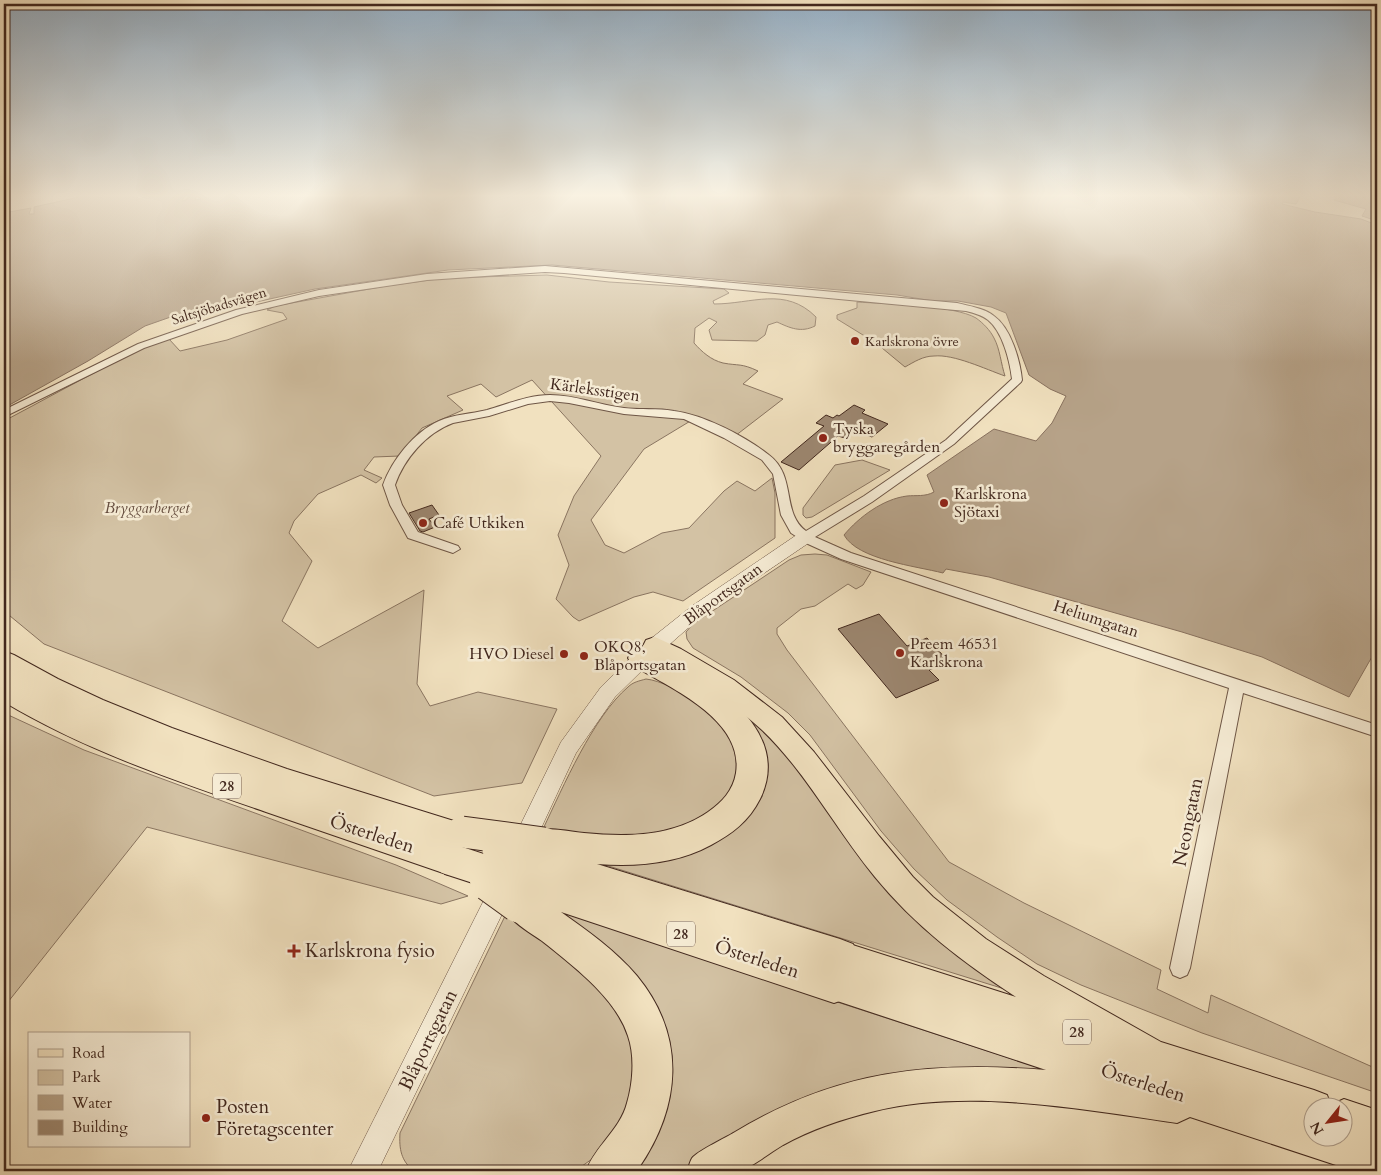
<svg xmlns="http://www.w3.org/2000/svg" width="1381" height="1175" font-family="Cardo,serif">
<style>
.green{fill:#d3c2a4;stroke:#8a7561}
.water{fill:#b6a288;stroke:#88715e}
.building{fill:#9d8872;stroke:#42281e}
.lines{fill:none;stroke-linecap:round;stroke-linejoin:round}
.minor-casing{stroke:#6e5646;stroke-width:2}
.tertiary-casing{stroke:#6e5646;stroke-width:1}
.primary-casing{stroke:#42281e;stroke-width:2}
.motorway-casing{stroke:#42281e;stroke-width:2}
.minor{fill:#f6ecd5;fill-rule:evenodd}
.tertiary{fill:#f6ecd5;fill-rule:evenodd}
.primary{fill:#f1e1bf;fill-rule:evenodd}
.motorway{fill:#f1e1bf;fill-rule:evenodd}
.motorway-bridge-far1-casing{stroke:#42281e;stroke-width:33;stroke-linecap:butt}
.motorway-bridge-casing{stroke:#42281e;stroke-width:41;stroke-linecap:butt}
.motorway-bridge-far1{stroke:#f1e1bf;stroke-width:31}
.motorway-bridge{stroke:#f1e1bf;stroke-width:39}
.poi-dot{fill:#8f2418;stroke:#f6ecd5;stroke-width:2}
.labels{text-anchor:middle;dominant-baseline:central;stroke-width:5;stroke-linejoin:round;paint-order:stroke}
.far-street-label{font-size:14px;fill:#42281e;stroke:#f6ecd5}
.far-poi-label{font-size:14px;fill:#42281e;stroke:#f6ecd5;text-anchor:start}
.shield{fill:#f6ecd5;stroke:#786355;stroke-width:1}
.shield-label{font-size:15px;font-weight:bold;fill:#42281e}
.street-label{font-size:16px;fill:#42281e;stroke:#f6ecd5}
.poi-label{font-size:16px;fill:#42281e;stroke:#f6ecd5;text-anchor:start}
.park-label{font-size:16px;font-style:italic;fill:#664e40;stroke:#f6ecd5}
.near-street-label{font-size:19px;fill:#42281e;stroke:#f6ecd5}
.near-poi-label{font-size:19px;fill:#42281e;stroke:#f6ecd5;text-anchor:start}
</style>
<rect width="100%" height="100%" fill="#f1e1bf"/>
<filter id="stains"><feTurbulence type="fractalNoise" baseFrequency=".004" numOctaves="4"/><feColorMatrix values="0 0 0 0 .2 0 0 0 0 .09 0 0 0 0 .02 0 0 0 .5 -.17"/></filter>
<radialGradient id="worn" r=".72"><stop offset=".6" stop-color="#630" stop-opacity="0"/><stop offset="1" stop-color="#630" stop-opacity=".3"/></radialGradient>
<!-- green -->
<g class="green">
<path d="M547,275L609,282L724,289L729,293L713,301L714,304C752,304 785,286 816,317L815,326C801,333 790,328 777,322L768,325L765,335L757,341L712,340L709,330L717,322L709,318L695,328L694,343C702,352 711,360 723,363C739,366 741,363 758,371L743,384L783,399L735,436L697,417L644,449L591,520L605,545L624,553L662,533L689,528L724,491L737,481L755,491L772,478L775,493V538L683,601L653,592L634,597L579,621L573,617L556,599L569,565L558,535L574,496L601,456L532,380L496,397L481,384L447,396L463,410L422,428L400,456L374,457L364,470L382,478L376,483L361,475L318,494L294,521L289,533L312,561L282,621L318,648L424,590L417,684L430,706L478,692L557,709L522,783L434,796L44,644L4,611V421C40,402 76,382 113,363C131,354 149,343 169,339L180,351L227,340L287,319L283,313L267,310L275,306L386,286L445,278Z"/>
<path d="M857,302C885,304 954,305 976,318C983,323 990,330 994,338C1000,349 1001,364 1005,376C985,369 954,354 934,356C923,356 914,362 905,367L876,343L837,319V315L857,308Z"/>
<path d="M862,460L890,470L812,517L806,518L803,515V508L835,465Z"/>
<path d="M815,554L827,555L871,572L863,585L856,589L848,584L815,606L801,609L777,628V634L787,650L949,862L1024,903L1161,970L1157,989L1208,1013L1211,995L1377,1069V1093L1202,1033L1081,985L1037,964L997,937L947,900L914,869L881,831L810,735L788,713L741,677L693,648L687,639L686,632L693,624L789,560L801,555Z"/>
<path d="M646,679C674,682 728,719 736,748C740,762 738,780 731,793C724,804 713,816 701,821C690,825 649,838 638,838C610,839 572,832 543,829C563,787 593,717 628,687C633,682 639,681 646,679Z"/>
<path d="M730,702L741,704L1027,996L602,864L745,817L762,797L768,771L762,740L749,722Z"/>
<path d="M4,713L84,750L396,865L468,896L441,904L147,827L4,1007Z"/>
<path d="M558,911L1049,1071L966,1070L695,1162L682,1171H633L656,1139L668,1103L669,1067Z"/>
<path d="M505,916L538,935L573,961L616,1006L636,1054L630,1110L609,1147L575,1171H414C401,1161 399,1149 400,1133Z"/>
</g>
<!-- water -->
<g class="water">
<path d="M79,197H138L136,200L144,197H184L182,201L186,200L188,197H196L195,200L201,199L198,197H1300L1296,204L1283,202L1282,204L1315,212L1361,219L1377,225V230L1375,231L1377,232V648L1349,697L1262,657L1182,632L989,577L946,569L943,573C916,566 858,560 844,535C859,517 883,499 907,496C916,495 925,497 934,492L927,475L994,429L1036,441L1052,423L1066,396L1050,389L1029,375L1006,313L991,307L958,301H933L897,295L552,265L448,270L315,289L238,306L182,313L145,326L88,361L4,408V213L31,208L29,214H34V207Z"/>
<path d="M1336,197H1377V221L1362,216L1366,209L1334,200Z"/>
</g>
<!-- building -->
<g class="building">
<path d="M854,405L865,410L862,413L888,424L872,437L854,430L845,438L838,436L799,470L781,462L824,426L816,423L826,415L833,418L837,415L839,416Z"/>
<path d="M432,505L439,515L429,519L435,527L423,532L420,531L409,513Z"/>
<path d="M879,614L907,646L927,638L949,662L929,670L939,680L896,698L838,629Z"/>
</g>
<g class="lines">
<defs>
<path id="minor" d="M545,266L957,303C969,306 984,308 994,316C1011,328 1020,360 1022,380L1021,382L954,444L872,502L815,537L851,553L1377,725V737L1243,693L1190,968L1187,975L1180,978L1173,975L1170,968L1229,688L841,559L808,544L791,533L781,515L773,474L762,460L724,438L684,419L624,414L569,403L550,401L528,404L489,416L453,423C426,433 404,459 395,485L402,505L418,532L458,546L460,549L453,553L408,538L390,505L383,485C392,460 414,432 439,421C454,414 471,414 487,410C508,404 528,395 550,395C575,395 599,405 624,408C641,410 657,408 674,411C704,415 745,436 769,455C797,476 781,513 806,531L864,496L946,440L1012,379C1010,362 1003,332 988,320C982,315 974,313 966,311L564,273L545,272L427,280L319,296L242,314L144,348L4,417V410L138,344L236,310L319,290L427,274Z"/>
<g id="tertiary">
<path d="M807,531L813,532L815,536L813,540L704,614L662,651L615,697L576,753L537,837L529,840L521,837L518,830L561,742L601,687L648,641L692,606L801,532Z"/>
<path d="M493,897L502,900L505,908L378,1171H348L484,900Z"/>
</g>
<path id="primary" d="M655,637L681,649L734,680L782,717L814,752L879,836L913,877L933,897L986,939L1044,976L1161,1042L1314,1090L1327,1095L1331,1105L1344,1099L1377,1110V1171H1354L1190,1117L1177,1123C1083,1109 968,1088 875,1111C842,1119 812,1129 783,1145C771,1152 752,1167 740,1171C730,1174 699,1171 687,1171C689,1167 690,1160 693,1157C700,1150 725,1138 735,1132C838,1070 929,1061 1046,1070L822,996L818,984L822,972L831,969L824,957L829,946L840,941L1016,997C964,963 915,926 875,877C836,830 807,773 762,730C728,698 687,675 646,652L643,646L646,640ZM1314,1108H1344V1138H1314Z"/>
<g id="motorway">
<path d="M642,648C659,653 674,663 689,671C735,696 788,742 760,799C749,821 732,834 711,845C676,864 636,867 597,864L840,939L853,944L859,957L853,970L848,972L853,984L848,998L834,1003L561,912C588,931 616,951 637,976C687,1037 681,1107 638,1169L636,1171H586C595,1146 620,1130 627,1103C633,1083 635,1056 628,1036C616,998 572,965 542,941C526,930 509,921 501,903L506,891L513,889L511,885L516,873L525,870L521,862L526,851L530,849L527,843L532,832C549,826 566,831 584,833C626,837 672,837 708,812C722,802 733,791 736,773C744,719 670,688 632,665L628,658L632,651Z"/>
<path d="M4,651L14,655L58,679L103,700L172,728L287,769L470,826L475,837L470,848L462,850L466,859L461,870L449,875C388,854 327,833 266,812C176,781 86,751 4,702V677L8,678L4,675Z"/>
</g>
</defs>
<!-- minor casing -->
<use href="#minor" class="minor-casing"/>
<!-- tertiary casing -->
<use href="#tertiary" class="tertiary-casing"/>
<!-- primary casing -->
<use href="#primary" class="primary-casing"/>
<!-- motorway casing -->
<use href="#motorway" class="motorway-casing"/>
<!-- minor -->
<use href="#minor" class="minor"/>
<!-- tertiary -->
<use href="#tertiary" class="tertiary"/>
<!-- primary -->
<use href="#primary" class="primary"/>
<!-- motorway -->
<use href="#motorway" class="motorway"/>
<defs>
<g id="motorway-bridge-far1">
<path d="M462,832L544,843"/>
<path d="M498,849L538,862"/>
<path d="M449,859L523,883"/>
<path d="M485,878L492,883"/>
</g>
<g id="motorway-bridge">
<path d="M490,882L519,903"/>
<path d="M519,882L529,885"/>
</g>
</defs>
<!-- motorway-bridge-far1 casing -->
<use href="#motorway-bridge-far1" class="motorway-bridge-far1-casing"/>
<!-- motorway-bridge casing -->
<use href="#motorway-bridge" class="motorway-bridge-casing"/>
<!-- motorway-bridge-far1 -->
<use href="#motorway-bridge-far1" class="motorway-bridge-far1"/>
<!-- motorway-bridge -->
<use href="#motorway-bridge" class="motorway-bridge"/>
</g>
<!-- sky -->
<linearGradient id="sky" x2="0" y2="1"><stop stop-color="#94adc2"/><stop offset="0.54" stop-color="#f9f2e2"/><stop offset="1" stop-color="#f9f2e2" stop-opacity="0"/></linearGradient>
<rect width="1381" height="362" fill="url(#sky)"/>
<!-- markers -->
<g class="poi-dot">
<circle cx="855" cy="341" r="5"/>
<circle cx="823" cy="438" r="5"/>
<circle cx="944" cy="503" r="5"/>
<circle cx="423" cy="523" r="5"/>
<circle cx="900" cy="653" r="5"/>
<circle cx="564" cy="654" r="5"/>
<circle cx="584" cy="656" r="5"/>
<path d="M291.5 943.5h5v5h5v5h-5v5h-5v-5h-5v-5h5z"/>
<circle cx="206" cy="1118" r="5"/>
</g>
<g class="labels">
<!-- far-street labels -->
<g class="far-street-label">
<text transform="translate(219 306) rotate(-17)">Saltsjöbadsvägen</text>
</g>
<!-- far-poi labels -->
<g class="far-poi-label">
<text x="865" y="341">Karlskrona övre</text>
</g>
<!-- shield labels -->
<g class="shield">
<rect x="213" y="773.5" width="28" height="25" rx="4"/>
<rect x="667" y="921.5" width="28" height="25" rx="4"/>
<rect x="1063" y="1019.5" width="28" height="25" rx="4"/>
</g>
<g class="shield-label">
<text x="227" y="786">28</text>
<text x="681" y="934">28</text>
<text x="1077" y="1032">28</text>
</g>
<!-- street labels -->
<g class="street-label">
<text transform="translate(595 390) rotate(8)">Kärleksstigen</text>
<text transform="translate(723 594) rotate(-36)">Blåportsgatan</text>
<text transform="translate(1096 619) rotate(18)">Heliumgatan</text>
</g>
<!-- poi labels -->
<g class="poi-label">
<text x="833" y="429">Tyska<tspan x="833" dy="18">bryggaregården</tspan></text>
<text x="954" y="494">Karlskrona<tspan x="954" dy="18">Sjötaxi</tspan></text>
<text x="433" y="523">Café Utkiken</text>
<text x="910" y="644">Preem 46531<tspan x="910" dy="18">Karlskrona</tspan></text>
<text x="594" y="647">OKQ8,<tspan x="594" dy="18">Blåportsgatan</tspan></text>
<text x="554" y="654" text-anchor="end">HVO Diesel</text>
</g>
<!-- park labels -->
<g class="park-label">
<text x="147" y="508">Bryggarberget</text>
</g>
<!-- near-street labels -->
<g class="near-street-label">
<text transform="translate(1188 822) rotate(-79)">Neongatan</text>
<text transform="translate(372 834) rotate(18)">Österleden</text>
<text transform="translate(757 959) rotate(18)">Österleden</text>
<text transform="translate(428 1040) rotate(-64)">Blåportsgatan</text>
<text transform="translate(1143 1083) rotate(18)">Österleden</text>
</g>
<!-- near-poi labels -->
<g class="near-poi-label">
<text x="305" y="951">Karlskrona fysio</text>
<text x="216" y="1107">Posten<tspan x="216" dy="22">Företagscenter</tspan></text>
</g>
</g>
<!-- margin -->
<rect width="1381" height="1175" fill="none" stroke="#f1e1bf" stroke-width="20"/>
<rect x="5" y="5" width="1371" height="1165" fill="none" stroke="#42281e" stroke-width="2.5"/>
<rect x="10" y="10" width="1361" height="1155" fill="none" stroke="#42281e"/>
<!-- legend -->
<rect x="28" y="1032" width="162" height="115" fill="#f6ecd5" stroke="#ae9e8c"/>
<rect x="38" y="1049" width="25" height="8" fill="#f1e1bf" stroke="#ae9e8c"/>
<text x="72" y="1058" font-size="15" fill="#42281e">Road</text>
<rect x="38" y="1070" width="25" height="15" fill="#d3c2a4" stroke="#ae9e8c"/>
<text x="72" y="1082" font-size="15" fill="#42281e">Park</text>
<rect x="38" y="1095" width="25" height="15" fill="#b6a288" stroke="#ae9e8c"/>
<text x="72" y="1108" font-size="15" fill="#42281e">Water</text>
<rect x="38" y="1120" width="25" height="15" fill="#9d8872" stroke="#ae9e8c"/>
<text x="72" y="1132" font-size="15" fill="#42281e">Building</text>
<!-- north arrow -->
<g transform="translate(1328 1122) rotate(240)"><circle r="24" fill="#f6ecd5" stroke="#ae9e8c"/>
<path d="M0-4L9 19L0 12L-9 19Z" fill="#8f2418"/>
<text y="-8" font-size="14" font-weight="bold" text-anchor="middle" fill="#42281e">N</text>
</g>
<rect width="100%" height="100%" filter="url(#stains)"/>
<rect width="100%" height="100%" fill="url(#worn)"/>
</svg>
